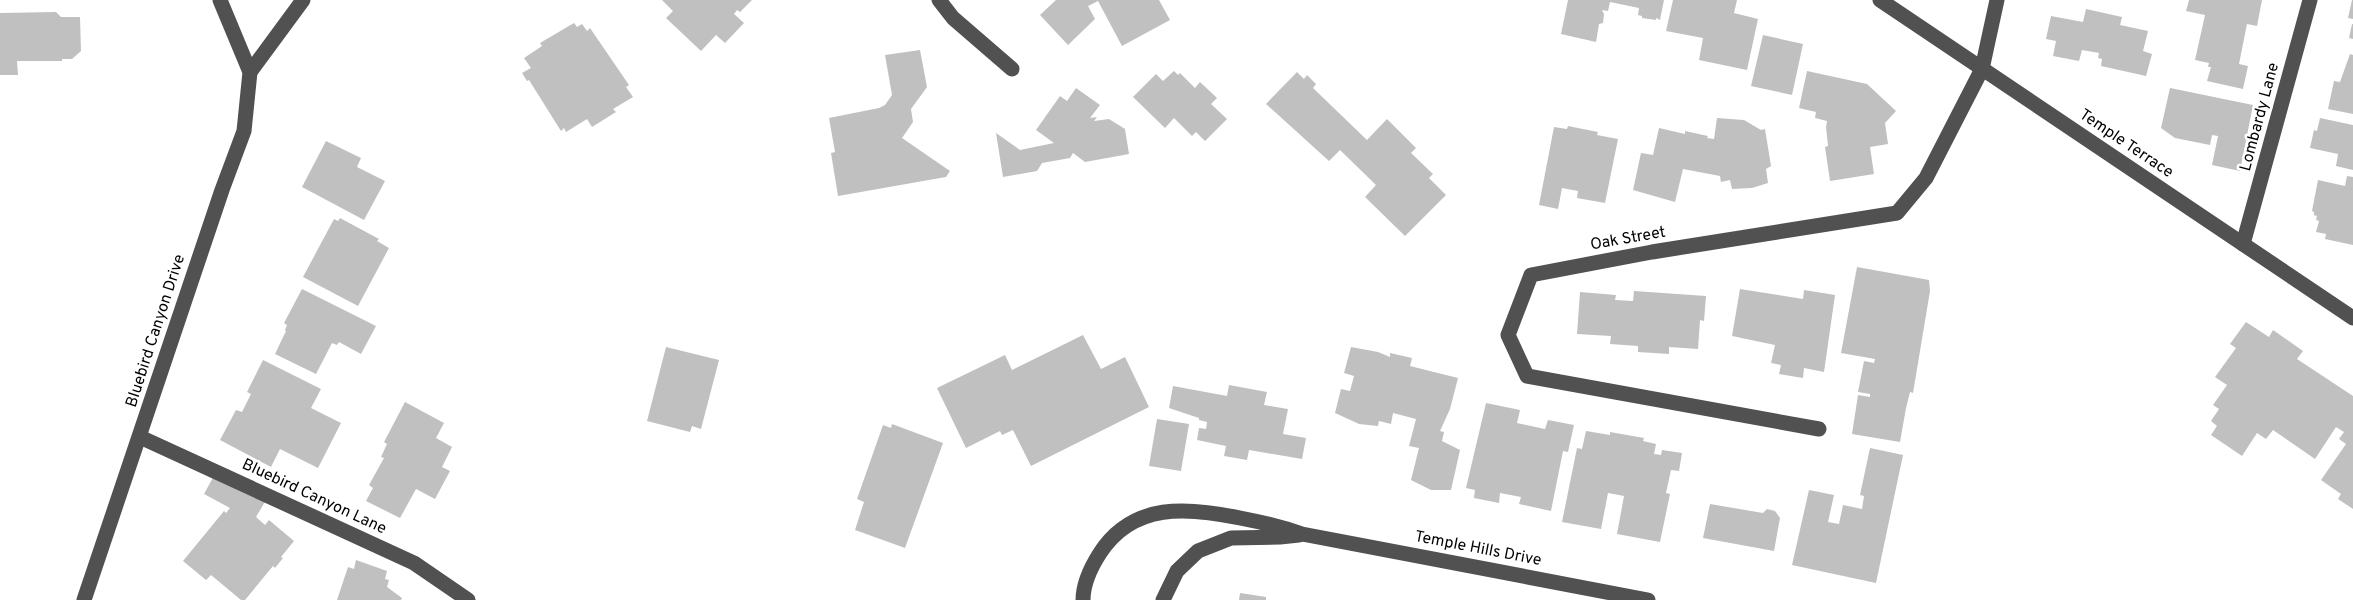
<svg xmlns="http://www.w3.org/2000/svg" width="2353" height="600" font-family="Overpass,sans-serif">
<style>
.building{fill:#c0c0c0}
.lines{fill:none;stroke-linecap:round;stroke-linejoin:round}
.minor{stroke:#515151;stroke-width:15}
.labels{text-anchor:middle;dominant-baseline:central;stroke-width:5;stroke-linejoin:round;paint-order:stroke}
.street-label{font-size:16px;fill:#000;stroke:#fff}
</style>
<rect width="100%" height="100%" fill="#fff"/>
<!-- building -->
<g class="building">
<path d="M662,0H752L740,12L737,10L734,14L744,23L725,43L716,35L701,51L666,18L673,11Z"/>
<path d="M1056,0H1159L1170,20L1122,46L1098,1L1088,6L1095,19L1068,45L1040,15Z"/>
<path d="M1568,0H1664L1660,20L1656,18V20L1642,18V16L1638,15L1639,8L1610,2L1608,11L1602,10L1604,14L1603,23L1599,24L1596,42L1561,34Z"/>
<path d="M1673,0H1737L1734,13L1758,19L1747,70L1699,60L1703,38L1666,31Z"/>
<path d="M2189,0H2262L2257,26L2247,24L2239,64L2248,66L2243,89L2207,81L2211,67H2208L2209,63L2195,60L2205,15L2186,11Z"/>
<path d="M2352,0H2353V19L2348,18Z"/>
<path d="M2086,9L2122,17L2120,25L2148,31L2143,51L2152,54L2146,76L2101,66L2102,59L2098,58L2099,53L2082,50L2079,61L2053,56L2056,41L2046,39L2051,16L2083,22Z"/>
<path d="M56,12L61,17H80L81,51L72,59H62V61H17L18,75H0V13Z"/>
<path d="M574,23L577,27L582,24L587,31L590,28L629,85L626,87L633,97L613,109L616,112L592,127L587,119L566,132L564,128L561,131L529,80L527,81L522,73L531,68L524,58L542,46L540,43Z"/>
<path d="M2352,24H2353V39L2349,38Z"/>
<path d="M1763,35L1803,44L1792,95L1751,86Z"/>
<path d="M920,50L927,87L911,109L913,122L902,138L950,171L946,177L838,196L831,153L835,152L829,118L879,108L885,105L892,95L885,55Z"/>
<path d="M2350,54L2353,55V114L2328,109L2334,81L2340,82Z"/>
<path d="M1174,71L1178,75L1180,73L1195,88L1200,82L1217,98L1211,104L1227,119L1205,141L1196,132L1192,136L1174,118L1165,128L1133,97L1156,74L1163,81Z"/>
<path d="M1807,71L1867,84L1896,111L1885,123L1888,144L1870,147L1874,174L1830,181L1825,147L1828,146L1826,127L1827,121L1815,118L1816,112L1799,108Z"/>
<path d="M1297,72L1304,79L1307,75L1316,84L1313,88L1367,140L1387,119L1416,148L1411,153L1433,174L1429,178L1446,195L1405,236L1365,197L1376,185L1340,150L1329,161L1266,104Z"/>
<path d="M1076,88L1100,105L1090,118L1097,117L1094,121L1109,119L1125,129L1129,154L1085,162L1073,153L1070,158L1042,163L1037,171L1003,177L996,133L1020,150L1054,143L1036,130L1060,96L1067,101Z"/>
<path d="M2170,88L2253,105L2240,171L2212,165L2218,136L2212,135L2210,145L2175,138L2161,128Z"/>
<path d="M1717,118L1744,120L1761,130L1765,129L1771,166L1766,169L1768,183L1752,188L1732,189L1730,180L1721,182L1720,176L1683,169L1675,202L1633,190L1641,153L1653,155L1659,128L1685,134V131L1708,136L1707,138L1714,139Z"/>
<path d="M2320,118L2353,125V170L2336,166L2338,154L2310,148L2314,130L2317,131Z"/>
<path d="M1568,126L1598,132L1597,135L1618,139L1605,203L1577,198L1578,191L1562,188L1558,209L1539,205L1554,127L1567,129Z"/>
<path d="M326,141L361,158L357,167L385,181L364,220L302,187Z"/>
<path d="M2347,176L2353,177V245L2325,239L2326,234L2316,232L2319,221L2316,220L2317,216L2314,215V212L2312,211L2318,180L2345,186Z"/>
<path d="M340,218L379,239L377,241L389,248L358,306L303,277L334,219L338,221Z"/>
<path d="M1857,267L1929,280L1930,291L1913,393L1910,392L1906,408L1900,442L1852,434L1858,395L1870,397V394L1858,392L1864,361L1874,363L1875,359L1841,353Z"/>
<path d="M302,289L376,326L361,354L339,342L337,345L332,343L316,374L275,354L286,331L285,330L287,325L284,323Z"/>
<path d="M1740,289L1803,299L1804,290L1835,295L1824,372L1804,368L1803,378L1779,374L1781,365L1771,363L1775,345L1732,336Z"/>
<path d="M1634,291L1706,296L1704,321L1700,320L1698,349L1669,347V354L1638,352V346L1610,344L1611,336L1577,334L1580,292L1616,295L1615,300L1633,301Z"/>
<path d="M2246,322L2269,337L2273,330L2303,351L2297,359L2353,396V509L2338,499L2341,494L2321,480L2346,444L2339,439L2344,432L2336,427L2315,459L2273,430L2266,439L2257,433L2242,456L2211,435L2217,426L2211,421L2219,409L2213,405L2227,385L2215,377L2236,348L2230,344Z"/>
<path d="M1083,335L1101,369L1125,357L1149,407L1031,466L1013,430L1002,435L1000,431L966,448L937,388L1005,355L1012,370Z"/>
<path d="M666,347L719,360L701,429L692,426L690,432L647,421Z"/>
<path d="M1351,347L1378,352L1390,357V353L1412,358L1410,366L1458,378L1450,409L1440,431L1444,432L1442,441L1460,450L1451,490H1431L1411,480L1419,448L1409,446L1416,419L1393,413L1391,424L1379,421L1378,426L1359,424L1335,413L1341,389L1350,391L1354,376L1344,373Z"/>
<path d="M263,360L321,389L311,408L341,423L318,468L280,449L271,467L220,440L236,410L242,412L251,394L247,392Z"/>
<path d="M1229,385L1267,392L1264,405L1288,409L1283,434L1306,438L1302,459L1249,450L1247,460L1224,456L1226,446L1197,440L1199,428L1206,429L1207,422L1199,420V418L1169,408L1173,386L1227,396Z"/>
<path d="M405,402L444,423L436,438L452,447L442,467L450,471L435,499L416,489L400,518L366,501L373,488L369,485L384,458L381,457L387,444L384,442Z"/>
<path d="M1486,403L1520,410L1517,423L1545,429L1548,420L1574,425L1568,452L1563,451L1551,511L1519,504L1521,497L1500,493L1499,503L1474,498L1475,490L1466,488Z"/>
<path d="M1157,419L1189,424L1181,471L1149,466Z"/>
<path d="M892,424L943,443L905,548L855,530L864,502L857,499L883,425L891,428Z"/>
<path d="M1586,431L1610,435V432L1644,438L1643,441L1656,444L1654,454L1661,455L1662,450L1682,453L1679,471L1671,470L1666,493L1670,494L1660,542L1617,534L1624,496L1608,493L1601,529L1562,522L1577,448L1582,449Z"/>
<path d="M1870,448L1903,455L1876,583L1792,565L1809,490L1834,495L1828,522L1839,524L1843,505L1862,509L1864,496L1860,495Z"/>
<path d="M216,472L266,500L256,517L265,525L269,520L294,541L281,557L283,558L275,568L273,566L245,600H241L211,575L206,580L183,561L224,511L226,513L230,508L204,494Z"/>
<path d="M1710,504L1763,513L1767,509L1775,511L1780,518L1774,551L1703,538Z"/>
<path d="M356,560L387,571L385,579L389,580L387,587L402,598L401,600H337L348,567L354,569Z"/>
<path d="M1240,593L1266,597V600H1239Z"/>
</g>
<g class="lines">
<!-- minor -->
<g class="minor">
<path d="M939,0L953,18L1012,69"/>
<path d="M1880,0L2353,318"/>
<path d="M250,72L303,0"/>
<path d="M2243,244L2310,0"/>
<path d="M1819,429L1527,376L1508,335L1531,275L1652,252L1897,213L1926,178L1982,69L1997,0"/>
<path d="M140,437L414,563L468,600"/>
<path d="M84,600L222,190L244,131L250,72L220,0"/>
<path d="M1083,600C1083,583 1091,567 1100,553C1133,502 1188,507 1240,518C1261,522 1282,527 1302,534L1648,600"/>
<path d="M1163,600L1177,571L1198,551L1231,538L1280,537L1299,535"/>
</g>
</g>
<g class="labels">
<!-- street labels -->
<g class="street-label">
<text transform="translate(2260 117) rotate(-75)">Lombardy Lane</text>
<text transform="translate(2126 144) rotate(34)">Temple Terrace</text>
<text transform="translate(1628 239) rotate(-10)">Oak Street</text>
<text transform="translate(156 331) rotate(-72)">Bluebird Canyon Drive</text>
<text transform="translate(314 497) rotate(25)">Bluebird Canyon Lane</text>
<text transform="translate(1478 549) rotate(11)">Temple Hills Drive</text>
</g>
</g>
</svg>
